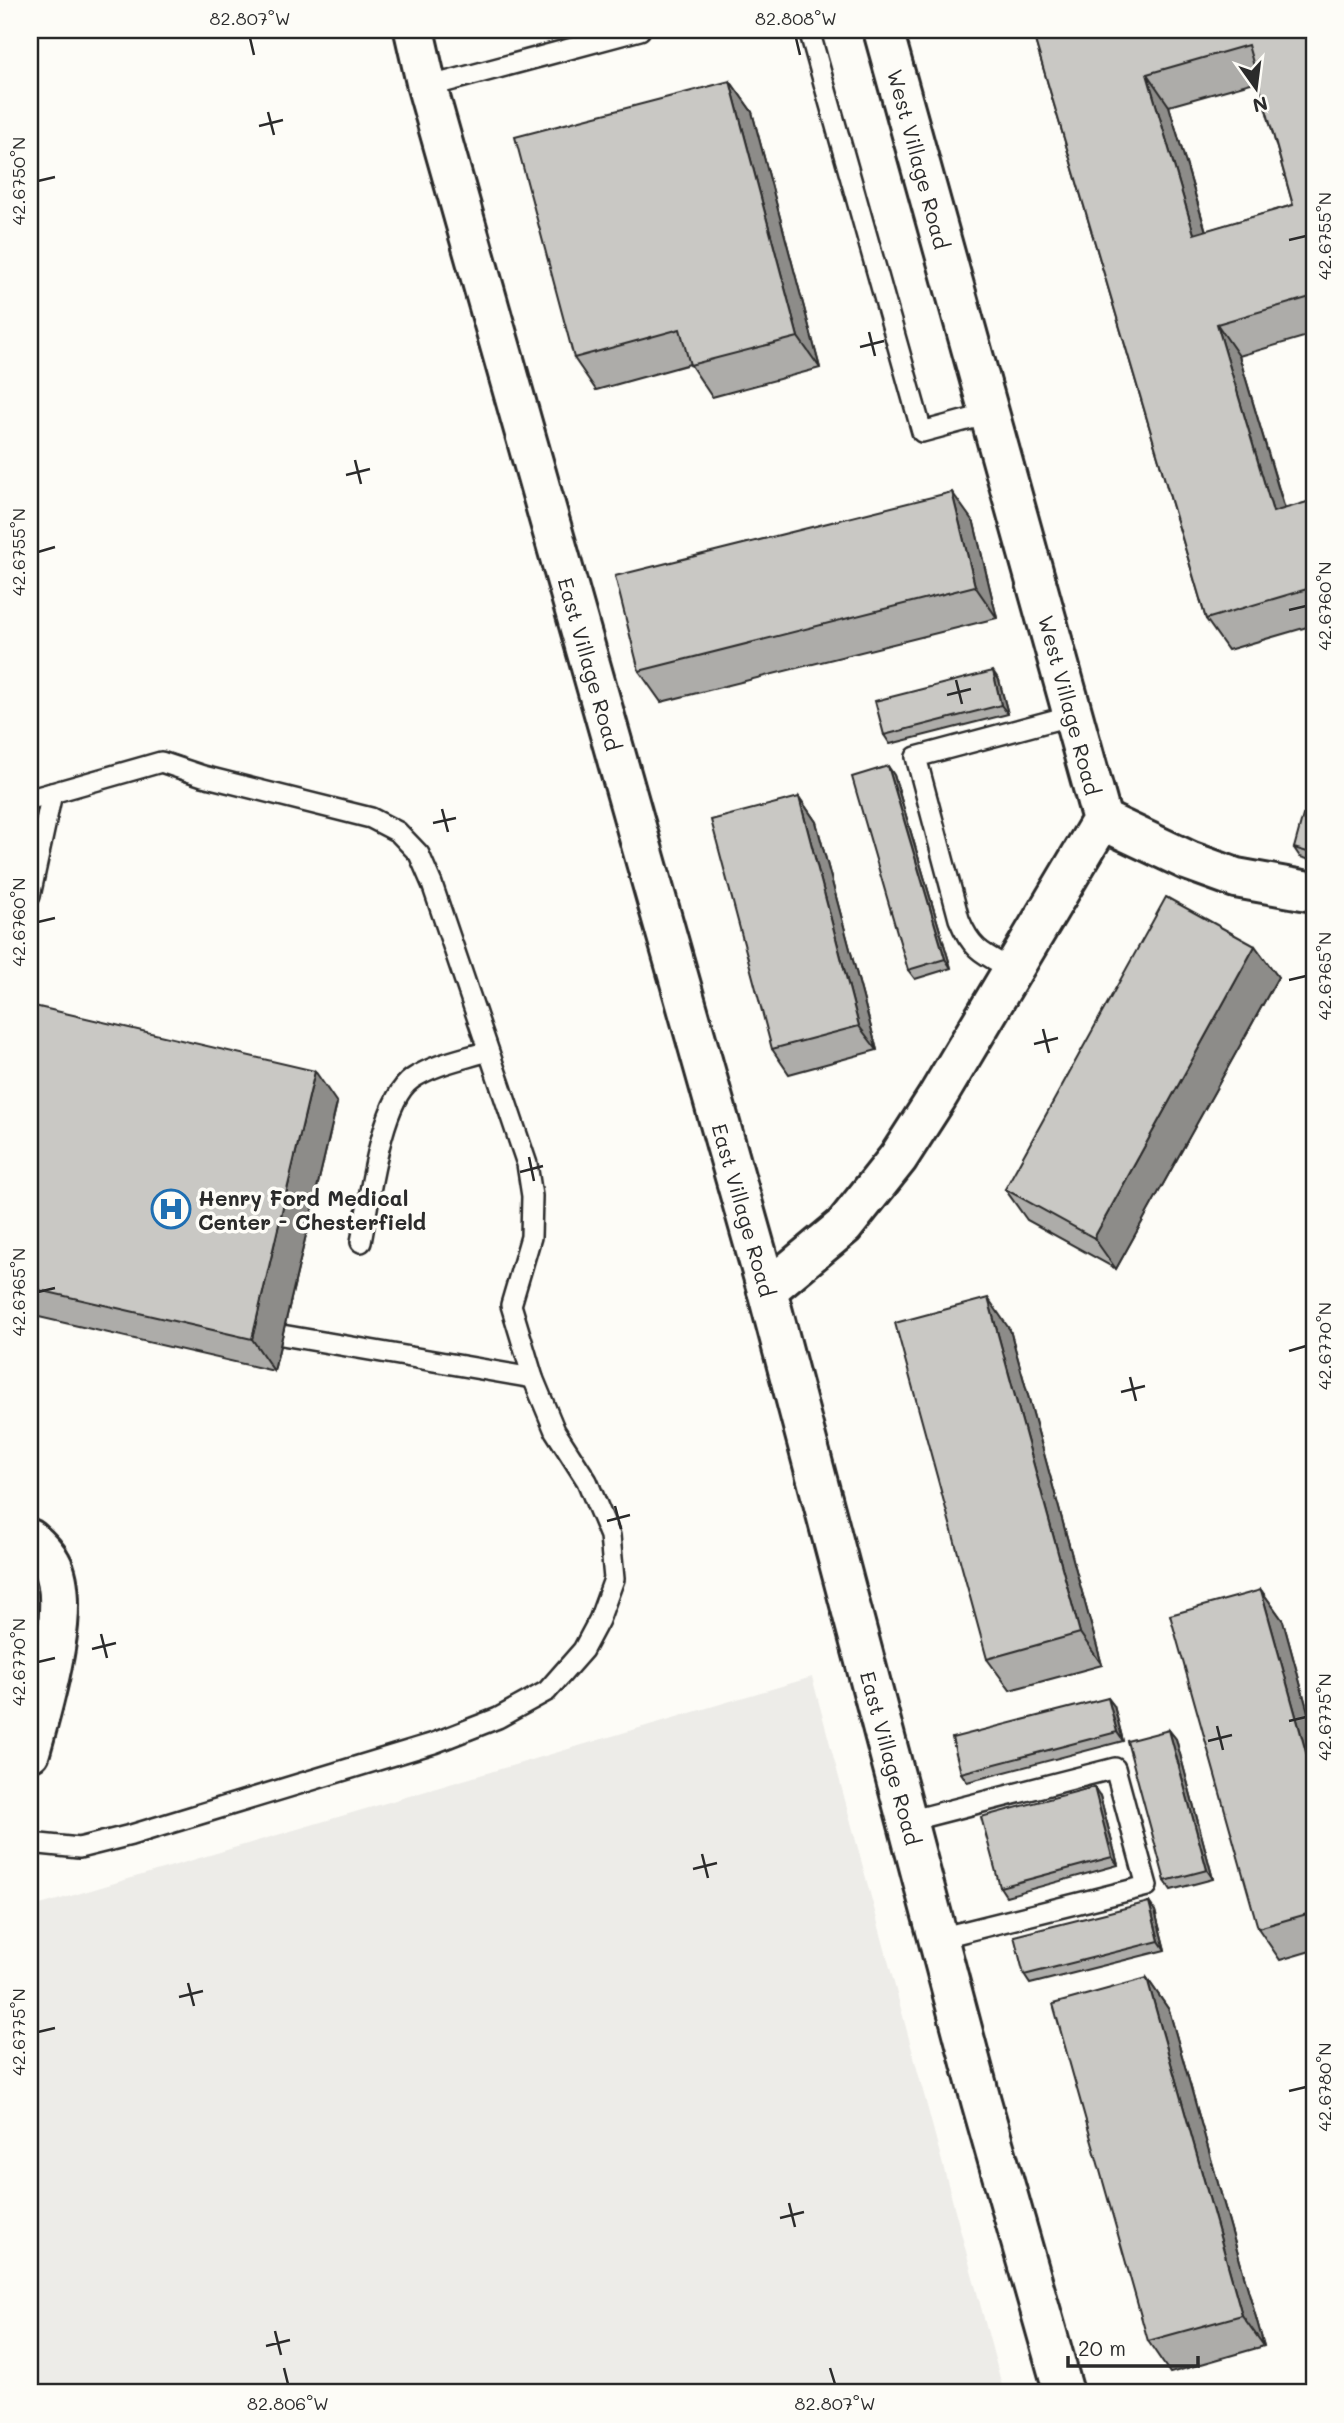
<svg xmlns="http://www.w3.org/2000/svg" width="1344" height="2423" font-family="Mali,sans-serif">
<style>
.built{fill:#edece8}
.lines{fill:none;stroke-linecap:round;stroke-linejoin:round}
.lane-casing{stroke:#2b2b2b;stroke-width:24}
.street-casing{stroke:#2b2b2b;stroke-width:44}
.lane{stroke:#fdfcf7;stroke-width:19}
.street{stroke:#fdfcf7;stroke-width:38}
.wall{fill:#adaca9;stroke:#2b2b2b;stroke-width:2;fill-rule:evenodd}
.shaded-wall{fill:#8d8c89;stroke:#2b2b2b;stroke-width:2}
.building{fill:#c9c8c4;stroke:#2b2b2b;stroke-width:2;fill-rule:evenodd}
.ticks{fill:none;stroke:#2b2b2b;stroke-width:2.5}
.labels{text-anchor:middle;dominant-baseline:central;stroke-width:7;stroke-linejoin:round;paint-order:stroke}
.street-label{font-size:21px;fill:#2b2b2b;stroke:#fdfcf7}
.poi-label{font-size:21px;font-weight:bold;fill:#2b2b2b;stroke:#fdfcf7;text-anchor:start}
.neatline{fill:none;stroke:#2b2b2b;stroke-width:2.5}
.ticks-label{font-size:18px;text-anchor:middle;fill:#2b2b2b}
</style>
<rect width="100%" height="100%" fill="#fdfcf7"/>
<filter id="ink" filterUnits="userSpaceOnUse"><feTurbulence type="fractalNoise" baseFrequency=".0143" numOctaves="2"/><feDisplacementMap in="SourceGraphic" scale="14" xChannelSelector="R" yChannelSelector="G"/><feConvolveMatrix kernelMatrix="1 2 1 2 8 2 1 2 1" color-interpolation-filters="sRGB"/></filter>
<g filter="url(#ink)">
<!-- built -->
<path class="built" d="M812,1677L1004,2393H30V1908Z"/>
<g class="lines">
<defs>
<g id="lane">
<path d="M809,30L922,432L989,414"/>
<path d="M427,87L640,30"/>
<path d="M30,799L52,793"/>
<path d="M30,896L52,793L161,762L203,776L371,818L398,832L419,854L432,884L527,1164L532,1196L531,1237L511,1305L533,1378L555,1431L587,1481L610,1536L614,1579L599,1620L583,1650L547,1691L498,1718L434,1743L131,1835L79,1848L30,1843"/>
<path d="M1013,970C984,954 972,951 959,919L916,757L1073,715"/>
<path d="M361,1242C369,1203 380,1101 412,1079C434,1064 463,1059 488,1051"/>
<path d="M282,1335L533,1378"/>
<path d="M908,1821L1115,1768L1147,1886L939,1938"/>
</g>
<g id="street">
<path d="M414,30L427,87L767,1290L981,2101L1064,2393"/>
<path d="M1102,820L1189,861L1236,878L1314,892"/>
<path d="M767,1290L844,1226L898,1158L936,1099L1102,820L883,30"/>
<path d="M30,1539C37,1545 47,1555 51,1563C74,1604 42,1708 30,1752"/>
</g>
</defs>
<!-- lane casing -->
<use href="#lane" class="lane-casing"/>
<!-- street casing -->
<use href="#street" class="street-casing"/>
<!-- lane -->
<use href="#lane" class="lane"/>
<!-- street -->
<use href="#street" class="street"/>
</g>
<!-- wall -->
<g class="wall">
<path d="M1032,30H1314V334L1239,356L1285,509L1314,500V625L1228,650L1206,619ZM1258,81L1293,205L1206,231L1169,106Z"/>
<path d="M730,81L752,112L820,368L712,397L690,364L596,390L574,358Z"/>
<path d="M974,523L997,618L661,702L639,671Z"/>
<path d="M999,680L1008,714L890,744L884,735Z"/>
<path d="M894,775L951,968L915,979L908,970Z"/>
<path d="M799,797L816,822L877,1050L789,1074L772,1049Z"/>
<path d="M1314,819V861L1300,857L1294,848Z"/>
<path d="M1255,946L1278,977L1116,1269L1027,1220L1005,1189Z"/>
<path d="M30,1005L337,1103L274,1371L30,1315Z"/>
<path d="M1010,1330L1102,1665L1010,1690L987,1659Z"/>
<path d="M1261,1590L1283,1621L1314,1734V1950L1280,1960L1258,1928Z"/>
<path d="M1108,1698L1114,1706L1123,1741L967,1782L961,1773Z"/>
<path d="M1169,1730L1176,1739L1213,1879L1171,1890L1165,1881Z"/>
<path d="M1100,1796L1118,1865L1006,1896L1000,1887Z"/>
<path d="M1155,1911L1165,1950L1030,1984L1024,1975Z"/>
<path d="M1147,1978L1169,2010L1264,2346L1170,2373L1148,2341Z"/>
</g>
<!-- shaded-wall -->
<g class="shaded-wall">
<path d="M1147,74L1169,106L1216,266L1194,234Z"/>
<path d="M730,81L752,112L820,368L798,337Z"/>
<path d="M1217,324L1239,356L1295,544L1273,512Z"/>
<path d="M952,492L974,523L997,618L975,586Z"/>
<path d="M993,671L999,680L1008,714L1001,705Z"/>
<path d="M888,766L894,775L951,968L945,959Z"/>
<path d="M799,797L816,822L877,1050L859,1026Z"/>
<path d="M1255,946L1278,977L1116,1269L1094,1238Z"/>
<path d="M315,1071L337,1103L274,1371L252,1339Z"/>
<path d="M988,1298L1010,1330L1102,1665L1080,1633Z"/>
<path d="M1261,1590L1283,1621L1314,1734V1781Z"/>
<path d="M1108,1698L1114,1706L1123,1741L1117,1732Z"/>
<path d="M1169,1730L1176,1739L1213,1879L1207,1870Z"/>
<path d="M1094,1787L1100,1796L1118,1865L1112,1857Z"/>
<path d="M1149,1902L1155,1911L1165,1950L1159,1941Z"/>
<path d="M1147,1978L1169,2010L1264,2346L1242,2315Z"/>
</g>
<!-- building -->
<g class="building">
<path d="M1032,30H1314V296L1217,324L1273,512L1314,500V587L1206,619ZM1248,45L1293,205L1194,234L1147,74Z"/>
<path d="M730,81L798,337L690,365L680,329L574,358L515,137Z"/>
<path d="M952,492L975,586L639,671L615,576Z"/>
<path d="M993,671L1001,705L884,735L875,701Z"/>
<path d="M888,766L945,959L908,970L852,777Z"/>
<path d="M799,797L859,1026L772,1049L711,820Z"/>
<path d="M1303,815L1314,819V854L1294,848Z"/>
<path d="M1166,897L1255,946L1094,1238L1005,1189Z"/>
<path d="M30,1005L315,1071L252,1339L30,1288Z"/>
<path d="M988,1298L1080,1633L987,1659L895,1323Z"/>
<path d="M1261,1590L1314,1781V1912L1258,1928L1170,1615Z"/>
<path d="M1108,1698L1117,1732L961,1773L952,1738Z"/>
<path d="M1169,1730L1207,1870L1165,1881L1127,1741Z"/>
<path d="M1094,1787L1112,1857L1000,1887L981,1817Z"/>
<path d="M1149,1902L1159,1941L1024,1975L1014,1936Z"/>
<path d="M1147,1978L1242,2315L1148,2341L1053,2004Z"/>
<path d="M1314,2370V2393L1308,2372Z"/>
<path d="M1271,2390L1272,2393H1259Z"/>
</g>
</g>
<!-- ticks -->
<path class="ticks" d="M250,38L254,55M796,38L800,55M268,112L274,135M259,126L283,120M38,181L55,177M1289,240L1306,236M869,332L875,356M860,347L884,341M355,460L361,484M346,475L370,469M38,552L55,547M1289,610L1306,606M956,680L962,704M947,695L971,689M442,809L448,832M433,823L456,818M38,922L55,918M1289,980L1306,976M1043,1029L1049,1053M1034,1044L1058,1038M529,1157L534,1181M520,1172L543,1166M38,1292L55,1288M1289,1351L1306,1346M1130,1377L1136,1401M1121,1392L1145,1386M615,1506L621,1529M607,1521L630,1515M101,1634L107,1658M92,1649L116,1643M38,1662L55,1658M1289,1721L1306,1717M1217,1726L1223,1750M1208,1741L1232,1735M702,1854L708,1878M693,1869L717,1863M188,1983L194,2006M179,1997L203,1991M38,2032L55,2028M1289,2091L1306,2087M789,2203L795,2227M780,2218L804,2212M275,2331L281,2355M266,2346L290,2340M284,2368L288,2384M830,2368L835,2384"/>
<!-- icons -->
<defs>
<symbol id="hospital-ring" viewBox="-11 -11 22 22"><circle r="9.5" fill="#fdfcf7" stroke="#1f6fb2" stroke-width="1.5"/><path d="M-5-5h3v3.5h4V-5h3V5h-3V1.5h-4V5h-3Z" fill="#1f6fb2"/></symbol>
</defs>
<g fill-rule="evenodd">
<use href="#hospital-ring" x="149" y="1187" width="44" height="44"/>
</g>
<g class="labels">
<!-- street labels -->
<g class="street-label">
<text transform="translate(919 159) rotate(75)">West Village Road</text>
<text transform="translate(590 664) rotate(74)">East Village Road</text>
<text transform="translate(1070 705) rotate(75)">West Village Road</text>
<text transform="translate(744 1210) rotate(74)">East Village Road</text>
<text transform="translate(891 1758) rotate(75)">East Village Road</text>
</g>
<!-- poi labels -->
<g class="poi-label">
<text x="198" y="1197">Henry Ford Medical<tspan x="198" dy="24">Center - Chesterfield</tspan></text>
</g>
</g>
<!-- margin -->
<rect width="1344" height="2423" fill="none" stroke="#fdfcf7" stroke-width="77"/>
<!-- north arrow -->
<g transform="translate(1256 88) rotate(166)" stroke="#fdfcf7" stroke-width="5" paint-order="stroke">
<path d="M0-5L12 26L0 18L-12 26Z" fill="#2b2b2b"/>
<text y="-10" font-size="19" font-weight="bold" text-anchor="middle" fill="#2b2b2b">N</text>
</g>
<!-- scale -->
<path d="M1068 2356v10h130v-10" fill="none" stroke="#2b2b2b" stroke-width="3.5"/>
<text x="1078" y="2356" font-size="21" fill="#2b2b2b" stroke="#fdfcf7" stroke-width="5" paint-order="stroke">20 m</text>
<rect x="38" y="38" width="1268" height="2346" class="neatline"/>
<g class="ticks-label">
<text x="250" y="25">82.807°W</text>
<text x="796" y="25">82.808°W</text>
<text transform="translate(19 181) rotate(-90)" y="6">42.6750°N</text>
<text transform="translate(1325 236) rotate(-90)" y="6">42.6755°N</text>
<text transform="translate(19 552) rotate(-90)" y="6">42.6755°N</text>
<text transform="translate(1325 606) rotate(-90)" y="6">42.6760°N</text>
<text transform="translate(19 922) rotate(-90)" y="6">42.6760°N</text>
<text transform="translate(1325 976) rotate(-90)" y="6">42.6765°N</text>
<text transform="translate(19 1292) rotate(-90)" y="6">42.6765°N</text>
<text transform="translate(1325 1346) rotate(-90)" y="6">42.6770°N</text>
<text transform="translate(19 1662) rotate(-90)" y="6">42.6770°N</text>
<text transform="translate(1325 1717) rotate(-90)" y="6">42.6775°N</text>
<text transform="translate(19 2032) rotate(-90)" y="6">42.6775°N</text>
<text transform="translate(1325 2087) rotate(-90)" y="6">42.6780°N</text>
<text x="288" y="2410">82.806°W</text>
<text x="835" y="2410">82.807°W</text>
</g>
</svg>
